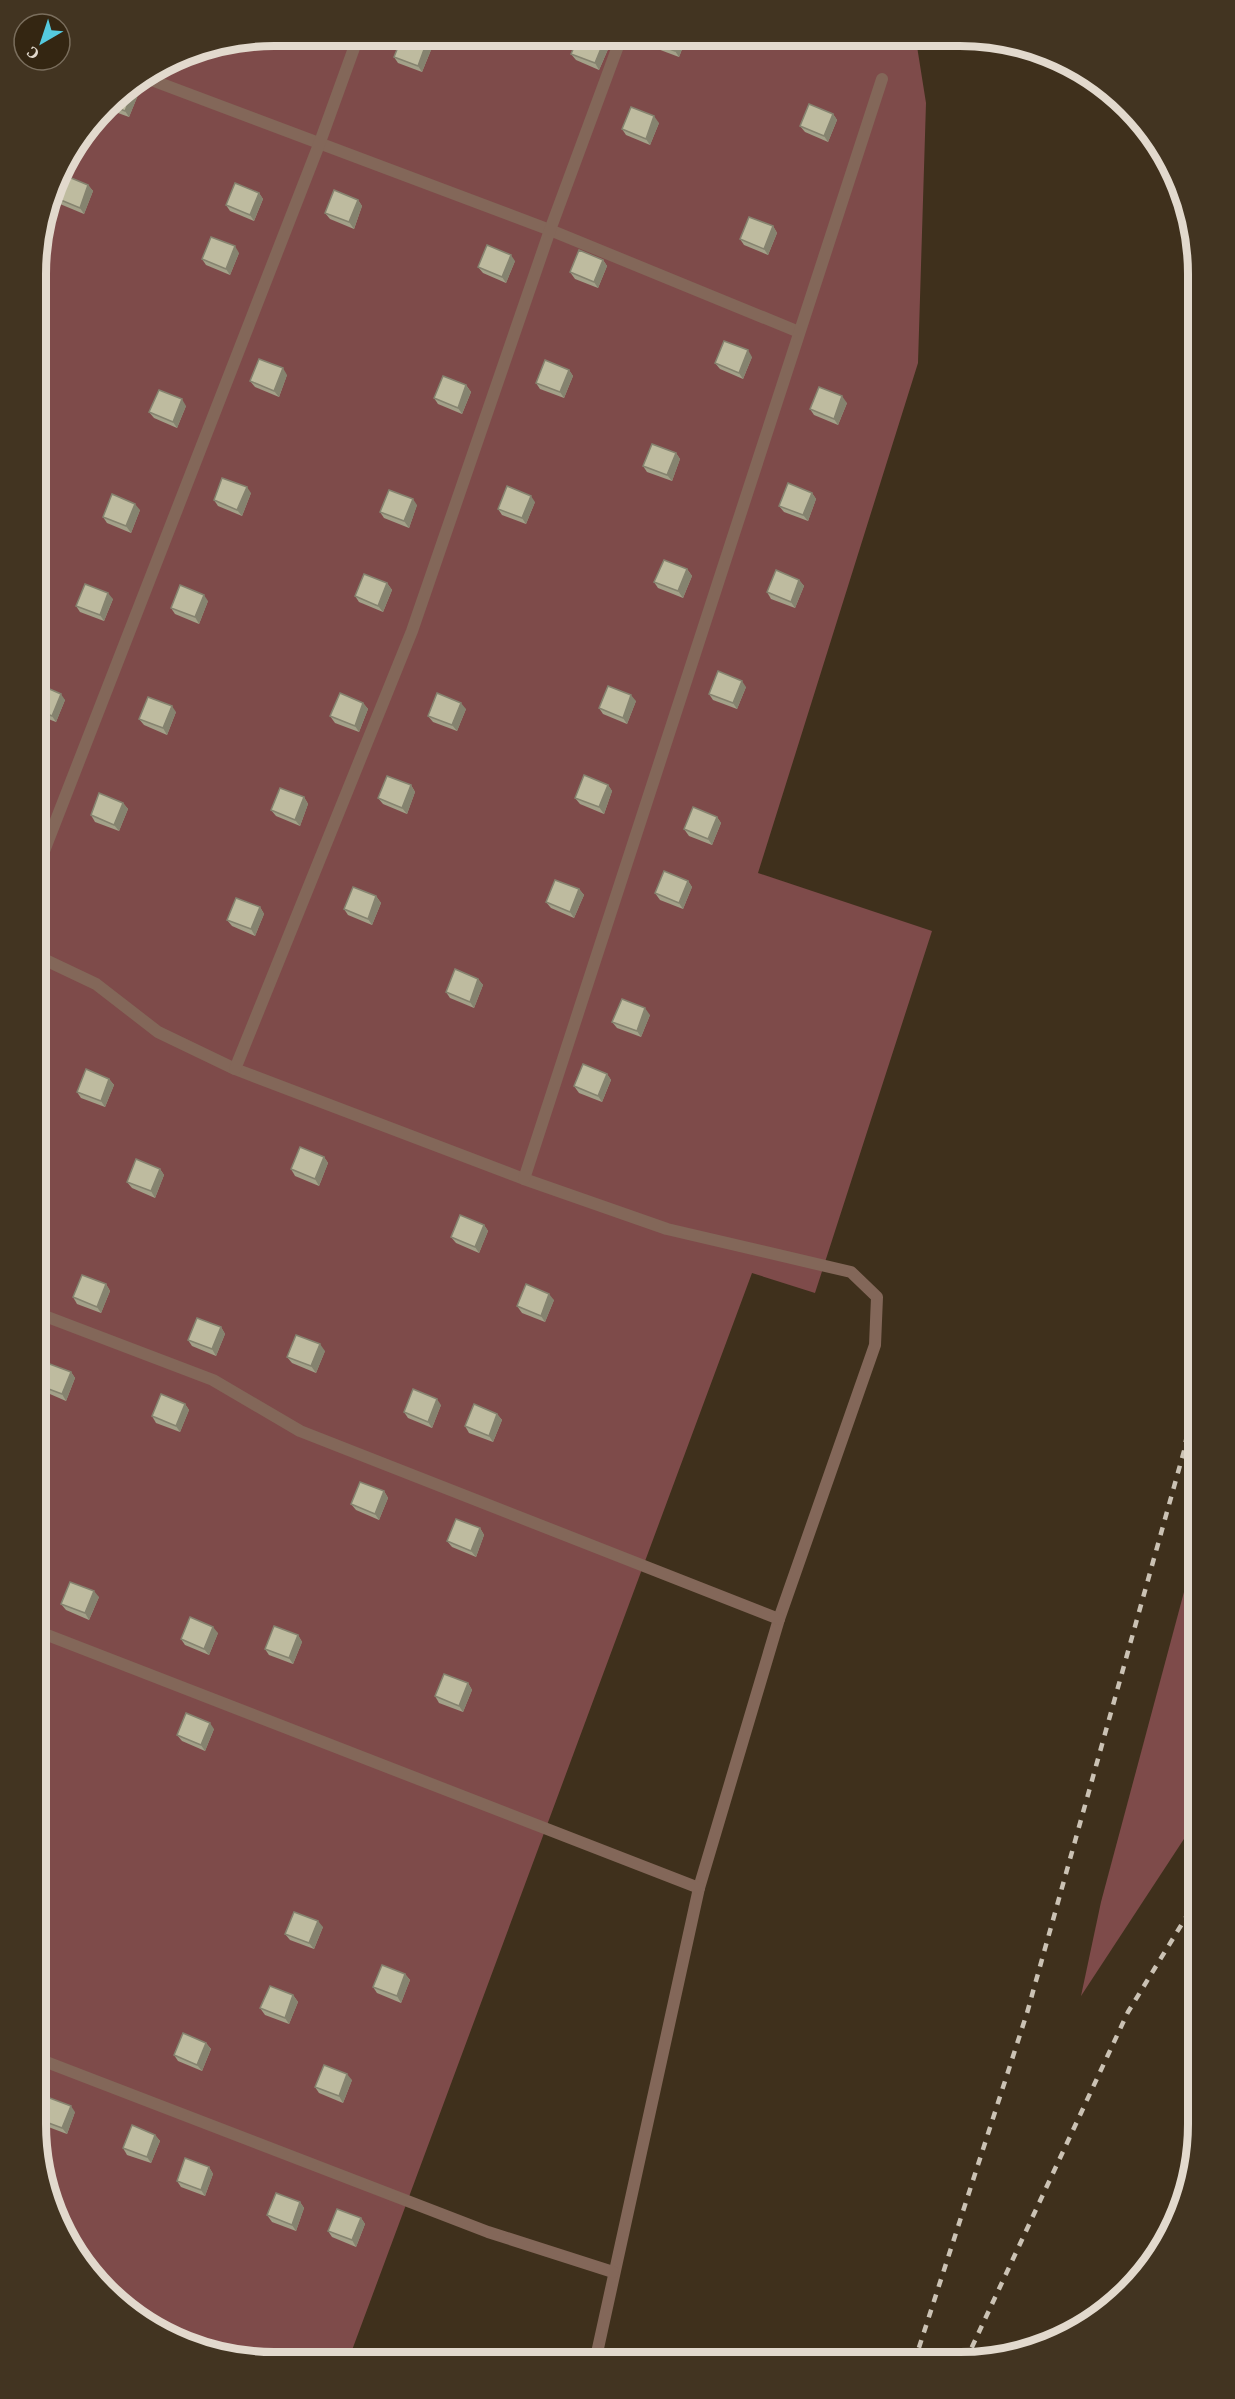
<svg xmlns="http://www.w3.org/2000/svg" width="1235" height="2399" font-family="'Source Serif 4',serif">
<style>
.green{fill:#7e4b4a}
.lines{fill:none;stroke-linecap:round;stroke-linejoin:round}
.service{stroke:#836759;stroke-width:12}
.minor{stroke:#836759;stroke-width:12}
.rail{stroke:#cbc2b4;stroke-width:4.5;stroke-dasharray:8 8;stroke-linecap:butt}
.wall{fill:#a3a189}
.shaded-wall{fill:#85836f}
.building{fill:#bebb9f;stroke:#85836f;stroke-width:1.5}
.rim{fill:none;stroke:#e2d9cd;stroke-width:8}
</style>
<rect width="100%" height="100%" fill="#3f301c"/>
<!-- green -->
<g class="green">
<path d="M275,36L916,40L926,103L918,363L758,873L932,931L815,1293L752,1273L348,2361H243L170,2339L118,2304L76,2257L49,2201L36,2124L38,244L61,169L117,96L184,54Z"/>
<path d="M1199,1536V1816L1081,1996L1101,1902Z"/>
</g>
<g class="lines">
<!-- service -->
<g class="service">
<path d="M146,78L550,230L799,332"/>
<path d="M37,869L320,142L358,37"/>
<path d="M37,956L96,984L158,1032L235,1069L524,1179L667,1229L851,1272L877,1297L875,1345L779,1619L699,1888L595,2362"/>
<path d="M235,1069L412,631L550,230L621,38"/>
<path d="M524,1179L882,79"/>
<path d="M37,1313L213,1380L300,1431L779,1619"/>
<path d="M37,1631L699,1888"/>
</g>
<!-- minor -->
<path class="minor" d="M36,2058L488,2232L613,2272"/>
<!-- rail -->
<g class="rail">
<path d="M965,2362L1128,2012L1199,1896"/>
<path d="M914,2363L1027,2013L1184,1451L1199,1371"/>
</g>
</g>
<!-- wall -->
<g class="wall">
<path d="M652,38L686,39L679,57L655,48L651,42Z"/>
<path d="M609,47L599,70L576,60L571,54Z"/>
<path d="M431,50L422,72L398,63L394,57Z"/>
<path d="M138,95L129,117L107,109L117,96Z"/>
<path d="M833,114L837,120L828,142L805,132L800,126Z"/>
<path d="M659,123L650,145L626,135L622,129Z"/>
<path d="M88,185L93,191L84,214L60,204L56,198Z"/>
<path d="M259,193L263,199L254,221L230,211L226,205Z"/>
<path d="M358,200L362,206L354,229L330,219L325,213Z"/>
<path d="M773,226L777,233L768,255L744,245L740,239Z"/>
<path d="M239,253L230,275L206,265L202,259Z"/>
<path d="M603,260L607,266L598,288L575,279L570,272Z"/>
<path d="M515,261L506,283L483,273L478,267Z"/>
<path d="M752,357L743,379L720,369L715,363Z"/>
<path d="M569,370L573,376L564,398L540,389L536,383Z"/>
<path d="M287,375L279,397L255,387L250,381Z"/>
<path d="M466,385L471,392L462,414L438,404L434,398Z"/>
<path d="M847,403L838,425L814,415L810,409Z"/>
<path d="M186,406L177,428L154,418L149,412Z"/>
<path d="M676,453L680,459L672,481L647,472L643,466Z"/>
<path d="M251,493L242,516L218,506L214,500Z"/>
<path d="M812,493L816,499L808,521L784,512L779,506Z"/>
<path d="M535,502L526,524L502,515L498,509Z"/>
<path d="M417,505L409,528L384,518L380,512Z"/>
<path d="M140,510L131,533L107,523L103,517Z"/>
<path d="M687,569L692,576L683,598L658,588L654,582Z"/>
<path d="M799,580L804,586L795,608L771,599L767,592Z"/>
<path d="M387,583L392,590L383,612L359,602L355,596Z"/>
<path d="M113,599L104,621L80,612L76,606Z"/>
<path d="M208,601L199,624L175,614L171,608Z"/>
<path d="M38,684L65,700L56,722L38,715Z"/>
<path d="M746,687L737,709L713,700L709,694Z"/>
<path d="M636,701L627,724L603,714L599,708Z"/>
<path d="M363,703L368,709L359,732L335,723L330,716Z"/>
<path d="M466,709L457,731L433,722L428,716Z"/>
<path d="M176,712L167,735L144,725L139,719Z"/>
<path d="M411,785L415,792L407,814L383,804L378,798Z"/>
<path d="M608,785L612,791L604,814L580,804L575,798Z"/>
<path d="M304,797L308,804L300,826L276,816L271,810Z"/>
<path d="M123,803L128,809L119,831L95,822L91,815Z"/>
<path d="M717,817L721,823L712,845L689,836L684,829Z"/>
<path d="M688,881L692,887L683,909L660,900L655,893Z"/>
<path d="M579,889L584,895L574,918L551,908L546,902Z"/>
<path d="M376,896L381,903L372,925L348,915L344,909Z"/>
<path d="M260,907L264,914L255,936L232,926L227,920Z"/>
<path d="M478,979L483,985L474,1008L450,998L446,992Z"/>
<path d="M650,1015L641,1037L617,1028L612,1022Z"/>
<path d="M607,1074L611,1080L602,1102L579,1093L574,1086Z"/>
<path d="M109,1079L114,1085L105,1107L81,1098L77,1092Z"/>
<path d="M324,1157L328,1163L319,1186L295,1176L291,1169Z"/>
<path d="M160,1169L164,1175L155,1198L132,1188L127,1182Z"/>
<path d="M484,1225L488,1231L479,1253L456,1243L451,1237Z"/>
<path d="M106,1284L110,1291L101,1313L77,1304L73,1297Z"/>
<path d="M554,1300L545,1322L522,1313L517,1306Z"/>
<path d="M221,1327L225,1334L216,1356L192,1346L188,1340Z"/>
<path d="M325,1351L316,1373L292,1363L287,1357Z"/>
<path d="M71,1372L75,1378L66,1401L43,1391L38,1385Z"/>
<path d="M185,1404L189,1410L180,1432L156,1423L152,1416Z"/>
<path d="M441,1405L432,1428L408,1418L404,1412Z"/>
<path d="M497,1414L502,1420L493,1442L469,1433L465,1426Z"/>
<path d="M384,1491L388,1498L379,1520L356,1510L351,1504Z"/>
<path d="M480,1528L484,1535L476,1557L452,1547L447,1541Z"/>
<path d="M99,1597L89,1620L66,1610L61,1604Z"/>
<path d="M218,1633L209,1655L185,1645L181,1639Z"/>
<path d="M298,1635L302,1642L293,1664L269,1655L265,1649Z"/>
<path d="M468,1683L472,1690L463,1712L439,1703L435,1696Z"/>
<path d="M214,1729L205,1751L182,1741L177,1735Z"/>
<path d="M323,1927L314,1949L290,1940L285,1934Z"/>
<path d="M405,1974L410,1980L401,2003L377,1993L373,1987Z"/>
<path d="M293,1995L298,2002L289,2024L265,2015L260,2008Z"/>
<path d="M206,2043L211,2049L202,2071L178,2061L174,2055Z"/>
<path d="M352,2080L343,2103L319,2093L315,2087Z"/>
<path d="M75,2112L67,2134L43,2125L38,2119Z"/>
<path d="M155,2135L160,2141L151,2163L127,2155L123,2148Z"/>
<path d="M209,2167L213,2174L205,2196L181,2187L177,2181Z"/>
<path d="M300,2202L304,2208L296,2231L272,2222L267,2215Z"/>
<path d="M361,2218L365,2224L356,2247L332,2237L328,2231Z"/>
</g>
<!-- shaded-wall -->
<g class="shaded-wall">
<path d="M680,39H686L679,57L675,51Z"/>
<path d="M604,41L609,47L599,70L595,63Z"/>
<path d="M426,44L431,50L422,72L418,66Z"/>
<path d="M134,89L138,95L129,117L125,111Z"/>
<path d="M833,114L837,120L828,142L824,136Z"/>
<path d="M654,116L659,123L650,145L646,139Z"/>
<path d="M88,185L93,191L84,214L80,208Z"/>
<path d="M259,193L263,199L254,221L250,215Z"/>
<path d="M358,200L362,206L354,229L349,222Z"/>
<path d="M773,226L777,233L768,255L764,249Z"/>
<path d="M235,246L239,253L230,275L226,269Z"/>
<path d="M511,255L515,261L506,283L502,277Z"/>
<path d="M603,260L607,266L598,288L594,282Z"/>
<path d="M43,298L48,304L39,327L38,311Z"/>
<path d="M748,350L752,357L743,379L739,373Z"/>
<path d="M283,368L287,375L279,397L274,391Z"/>
<path d="M569,370L573,376L564,398L560,392Z"/>
<path d="M466,385L471,392L462,414L458,408Z"/>
<path d="M842,396L847,403L838,425L834,419Z"/>
<path d="M182,399L186,406L177,428L173,422Z"/>
<path d="M676,453L680,459L672,481L667,475Z"/>
<path d="M247,487L251,493L242,516L237,510Z"/>
<path d="M812,493L816,499L808,521L803,515Z"/>
<path d="M531,496L535,502L526,524L522,518Z"/>
<path d="M413,499L417,505L409,528L404,521Z"/>
<path d="M135,504L140,510L131,533L126,526Z"/>
<path d="M687,569L692,576L683,598L678,591Z"/>
<path d="M799,580L804,586L795,608L791,602Z"/>
<path d="M387,583L392,590L383,612L378,606Z"/>
<path d="M108,593L113,599L104,621L100,615Z"/>
<path d="M204,595L208,601L199,624L195,617Z"/>
<path d="M742,681L746,687L737,709L733,703Z"/>
<path d="M61,694L65,700L56,722L52,716Z"/>
<path d="M631,695L636,701L627,724L623,718Z"/>
<path d="M363,703L368,709L359,732L355,726Z"/>
<path d="M461,703L466,709L457,731L452,725Z"/>
<path d="M172,706L176,712L167,735L163,728Z"/>
<path d="M411,785L415,792L407,814L402,808Z"/>
<path d="M608,785L612,791L604,814L599,807Z"/>
<path d="M304,797L308,804L300,826L295,820Z"/>
<path d="M123,803L128,809L119,831L114,825Z"/>
<path d="M717,817L721,823L712,845L708,839Z"/>
<path d="M688,881L692,887L683,909L679,903Z"/>
<path d="M579,889L584,895L574,918L570,912Z"/>
<path d="M376,896L381,903L372,925L368,919Z"/>
<path d="M260,907L264,914L255,936L251,929Z"/>
<path d="M478,979L483,985L474,1008L470,1002Z"/>
<path d="M645,1008L650,1015L641,1037L637,1031Z"/>
<path d="M607,1074L611,1080L602,1102L598,1096Z"/>
<path d="M109,1079L114,1085L105,1107L101,1101Z"/>
<path d="M324,1157L328,1163L319,1186L315,1179Z"/>
<path d="M160,1169L164,1175L155,1198L151,1191Z"/>
<path d="M484,1225L488,1231L479,1253L475,1247Z"/>
<path d="M106,1284L110,1291L101,1313L97,1307Z"/>
<path d="M549,1294L554,1300L545,1322L541,1316Z"/>
<path d="M221,1327L225,1334L216,1356L212,1349Z"/>
<path d="M320,1344L325,1351L316,1373L311,1366Z"/>
<path d="M71,1372L75,1378L66,1401L62,1394Z"/>
<path d="M437,1399L441,1405L432,1428L428,1422Z"/>
<path d="M185,1404L189,1410L180,1432L176,1426Z"/>
<path d="M497,1414L502,1420L493,1442L489,1436Z"/>
<path d="M384,1491L388,1498L379,1520L375,1514Z"/>
<path d="M480,1528L484,1535L476,1557L471,1551Z"/>
<path d="M94,1591L99,1597L89,1620L85,1613Z"/>
<path d="M213,1627L218,1633L209,1655L204,1649Z"/>
<path d="M298,1635L302,1642L293,1664L289,1658Z"/>
<path d="M468,1683L472,1690L463,1712L459,1706Z"/>
<path d="M210,1723L214,1729L205,1751L201,1745Z"/>
<path d="M318,1921L323,1927L314,1949L309,1943Z"/>
<path d="M405,1974L410,1980L401,2003L397,1996Z"/>
<path d="M293,1995L298,2002L289,2024L285,2018Z"/>
<path d="M41,1997L46,2004L37,2026L36,2010Z"/>
<path d="M206,2043L211,2049L202,2071L197,2065Z"/>
<path d="M347,2074L352,2080L343,2103L339,2096Z"/>
<path d="M71,2106L75,2112L67,2134L62,2128Z"/>
<path d="M155,2135L160,2141L151,2163L147,2157Z"/>
<path d="M209,2167L213,2174L205,2196L201,2190Z"/>
<path d="M300,2202L304,2208L296,2231L292,2225Z"/>
<path d="M361,2218L365,2224L356,2247L352,2240Z"/>
</g>
<!-- building -->
<g class="building">
<path d="M402,37H408L426,44L418,66L394,57Z"/>
<path d="M578,38H598L604,41L595,63L571,54Z"/>
<path d="M652,38L680,39L675,51L651,42Z"/>
<path d="M131,87L134,89L125,111L110,105L117,96Z"/>
<path d="M809,104L833,114L824,136L800,126Z"/>
<path d="M631,107L654,116L646,139L622,129Z"/>
<path d="M64,175L88,185L80,208L56,198Z"/>
<path d="M235,183L259,193L250,215L226,205Z"/>
<path d="M334,190L358,200L349,222L325,213Z"/>
<path d="M749,217L773,226L764,249L740,239Z"/>
<path d="M211,237L235,246L226,269L202,259Z"/>
<path d="M487,245L511,255L502,277L478,267Z"/>
<path d="M579,250L603,260L594,282L570,272Z"/>
<path d="M38,296L43,298L38,311Z"/>
<path d="M724,341L748,350L739,373L715,363Z"/>
<path d="M259,359L283,368L274,391L250,381Z"/>
<path d="M545,360L569,370L560,392L536,383Z"/>
<path d="M443,376L466,385L458,408L434,398Z"/>
<path d="M819,387L842,396L834,419L810,409Z"/>
<path d="M159,390L182,399L173,422L149,412Z"/>
<path d="M652,444L676,453L667,475L643,466Z"/>
<path d="M222,478L247,487L237,510L214,500Z"/>
<path d="M788,483L812,493L803,515L779,506Z"/>
<path d="M507,486L531,496L522,518L498,509Z"/>
<path d="M389,490L413,499L404,521L380,512Z"/>
<path d="M112,494L135,504L126,526L103,517Z"/>
<path d="M664,560L687,569L678,591L654,582Z"/>
<path d="M776,570L799,580L791,602L767,592Z"/>
<path d="M364,574L387,583L378,606L355,596Z"/>
<path d="M85,584L108,593L100,615L76,606Z"/>
<path d="M180,585L204,595L195,617L171,608Z"/>
<path d="M718,671L742,681L733,703L709,694Z"/>
<path d="M38,684L61,694L52,716L38,710Z"/>
<path d="M608,686L631,695L623,718L599,708Z"/>
<path d="M340,693L363,703L355,726L330,716Z"/>
<path d="M437,693L461,703L452,725L428,716Z"/>
<path d="M148,697L172,706L163,728L139,719Z"/>
<path d="M584,775L608,785L599,807L575,798Z"/>
<path d="M387,776L411,785L402,808L378,798Z"/>
<path d="M280,788L304,797L295,820L271,810Z"/>
<path d="M99,793L123,803L114,825L91,815Z"/>
<path d="M693,807L717,817L708,839L684,829Z"/>
<path d="M664,871L688,881L679,903L655,893Z"/>
<path d="M555,880L579,889L570,912L546,902Z"/>
<path d="M353,887L376,896L368,919L344,909Z"/>
<path d="M236,898L260,907L251,929L227,920Z"/>
<path d="M455,969L478,979L470,1002L446,992Z"/>
<path d="M622,999L645,1008L637,1031L612,1022Z"/>
<path d="M583,1064L607,1074L598,1096L574,1086Z"/>
<path d="M86,1069L109,1079L101,1101L77,1092Z"/>
<path d="M300,1147L324,1157L315,1179L291,1169Z"/>
<path d="M136,1159L160,1169L151,1191L127,1182Z"/>
<path d="M460,1215L484,1225L475,1247L451,1237Z"/>
<path d="M82,1275L106,1284L97,1307L73,1297Z"/>
<path d="M526,1284L549,1294L541,1316L517,1306Z"/>
<path d="M197,1318L221,1327L212,1349L188,1340Z"/>
<path d="M296,1335L320,1344L311,1366L287,1357Z"/>
<path d="M47,1363L71,1372L62,1394L38,1385Z"/>
<path d="M413,1389L437,1399L428,1422L404,1412Z"/>
<path d="M161,1394L185,1404L176,1426L152,1416Z"/>
<path d="M474,1404L497,1414L489,1436L465,1426Z"/>
<path d="M360,1482L384,1491L375,1514L351,1504Z"/>
<path d="M456,1519L480,1528L471,1551L447,1541Z"/>
<path d="M70,1582L94,1591L85,1613L61,1604Z"/>
<path d="M190,1617L213,1627L204,1649L181,1639Z"/>
<path d="M274,1626L298,1635L289,1658L265,1649Z"/>
<path d="M444,1674L468,1683L459,1706L435,1696Z"/>
<path d="M186,1713L210,1723L201,1745L177,1735Z"/>
<path d="M294,1912L318,1921L309,1943L285,1934Z"/>
<path d="M382,1965L405,1974L397,1996L373,1987Z"/>
<path d="M270,1986L293,1995L285,2018L260,2008Z"/>
<path d="M36,1995L41,1997L36,2010Z"/>
<path d="M183,2033L206,2043L197,2065L174,2055Z"/>
<path d="M324,2065L347,2074L339,2096L315,2087Z"/>
<path d="M47,2097L71,2106L62,2128L38,2119Z"/>
<path d="M132,2125L155,2135L147,2157L123,2148Z"/>
<path d="M185,2158L209,2167L201,2190L177,2181Z"/>
<path d="M276,2193L300,2202L292,2225L267,2215Z"/>
<path d="M337,2209L361,2218L352,2240L328,2231Z"/>
</g>
<!-- crop -->
<path d="M0 0H1235V2399H0ZM274 46H960A228 228 0 0 1 1188 274V2124A228 228 0 0 1 960 2352H274A228 228 0 0 1 46 2124V274A228 228 0 0 1 274 46Z" fill="#423421" fill-rule="evenodd"/>
<path class="rim" d="M274 46H960A228 228 0 0 1 1188 274V2124A228 228 0 0 1 960 2352H274A228 228 0 0 1 46 2124V274A228 228 0 0 1 274 46Z"/>
<!-- north arrow -->
<g transform="translate(42 42) rotate(219)"><circle r="28" fill="#342612" stroke="#7a6e5d" stroke-width="1.5"/>
<path d="M0-4.5L10 22L0 15L-10 22Z" fill="#55cadf"/>
<text y="-9" font-size="16" font-weight="bold" text-anchor="middle" fill="#e2d9cd">С</text>
</g>
</svg>
